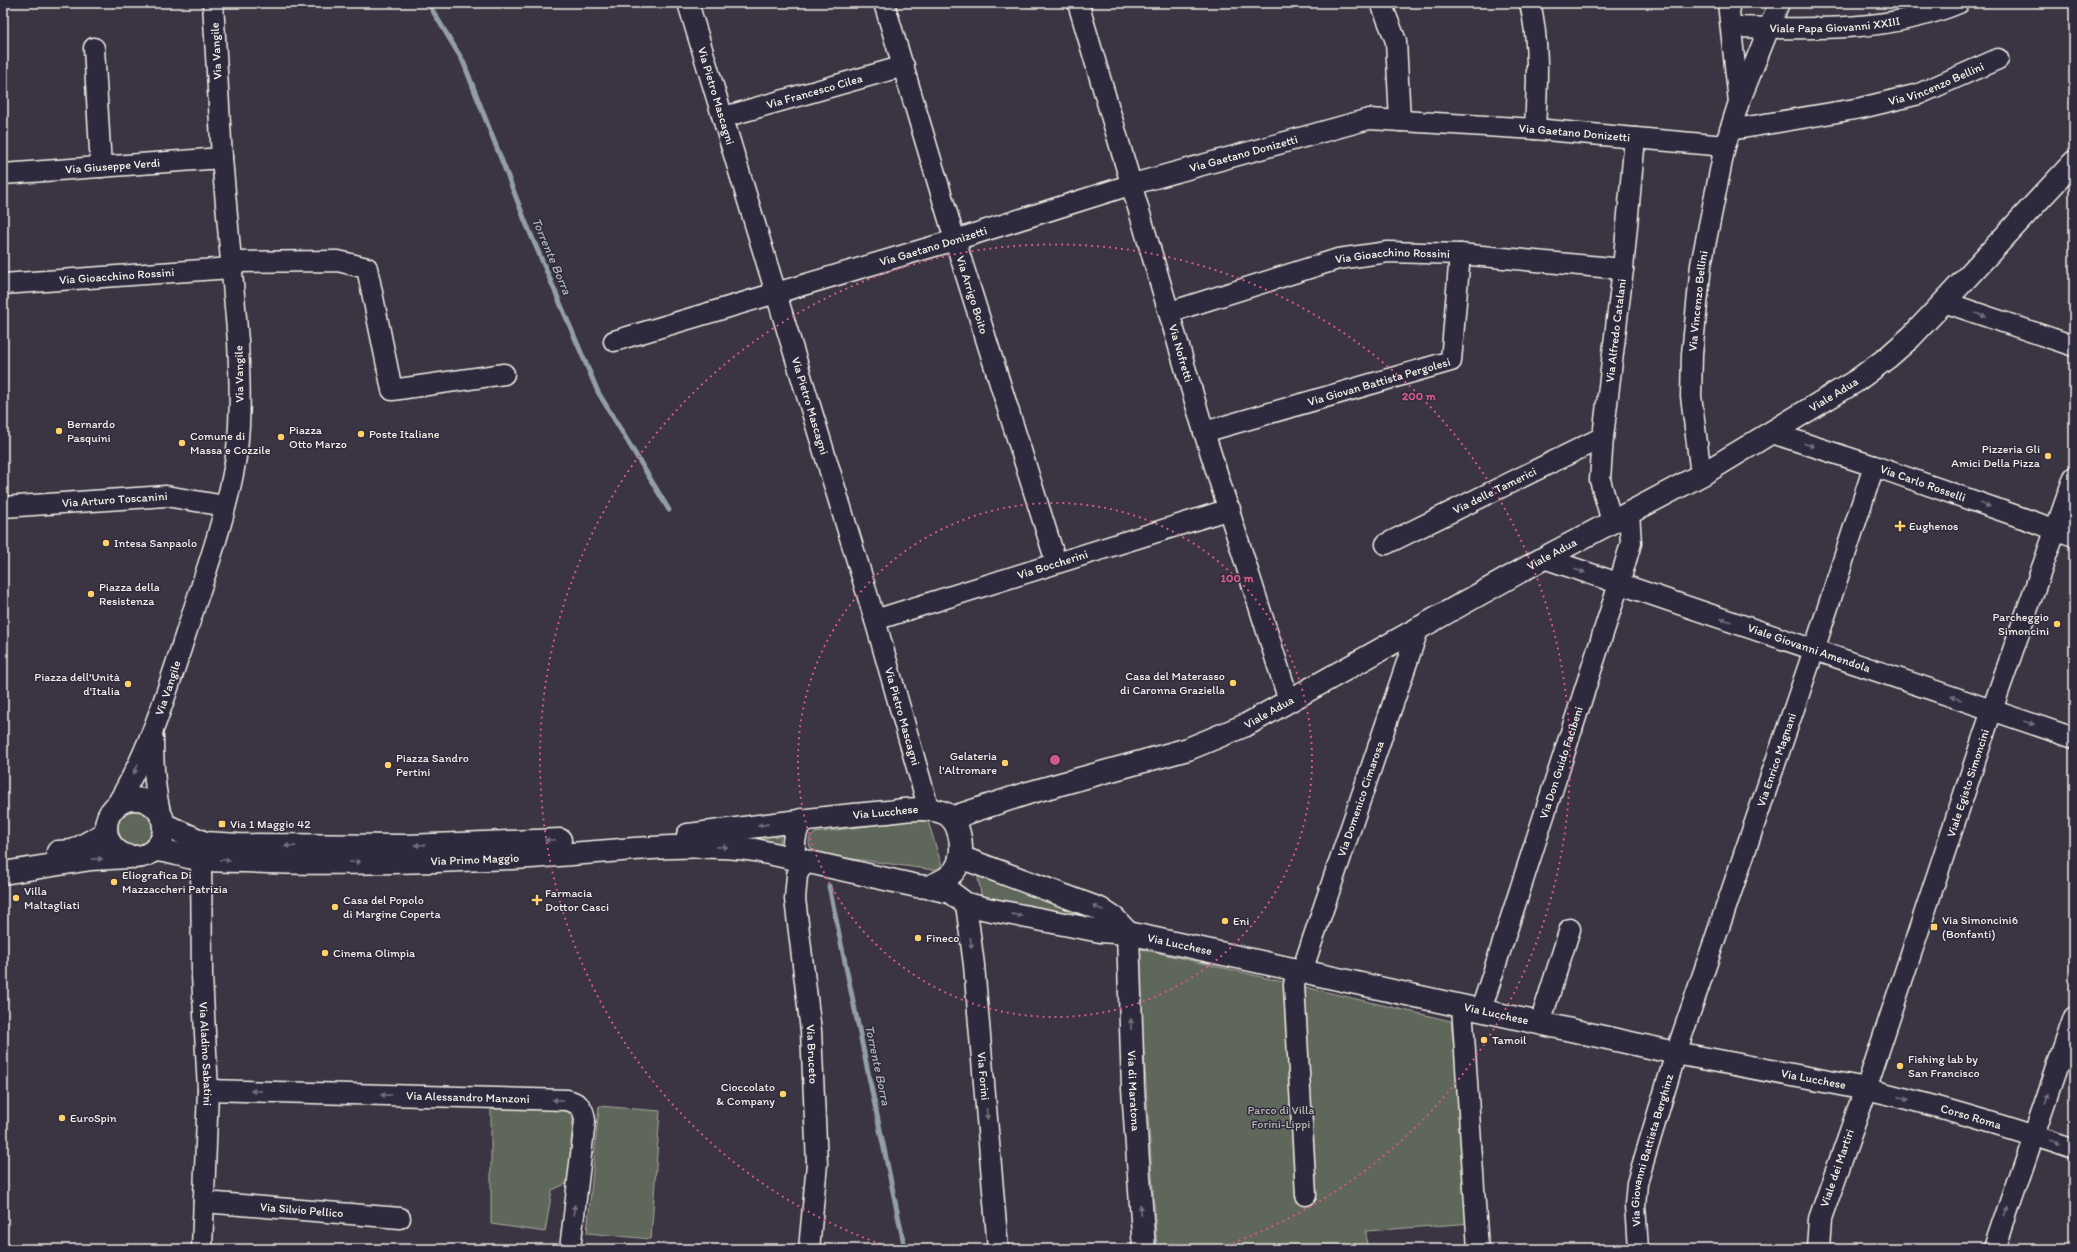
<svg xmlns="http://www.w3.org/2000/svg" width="2077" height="1252" font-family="Itim,sans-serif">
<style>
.green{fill:#5e665a;stroke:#a9aca1}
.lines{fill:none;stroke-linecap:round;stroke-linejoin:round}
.stream{stroke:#929fa5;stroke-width:5}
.minor-casing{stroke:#f4f1e8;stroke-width:23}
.major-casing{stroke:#f4f1e8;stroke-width:25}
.minor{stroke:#2f2a3d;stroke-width:20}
.major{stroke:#2f2a3d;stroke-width:22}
.oneway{fill:#747079}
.ring{fill:none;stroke:#d15985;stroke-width:2;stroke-dasharray:2 4}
.poi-dot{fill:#ffd166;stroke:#2f2a3d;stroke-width:1.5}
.labels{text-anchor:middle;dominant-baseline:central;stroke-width:3;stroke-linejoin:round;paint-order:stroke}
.street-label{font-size:12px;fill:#f4f1e8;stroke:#2f2a3d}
.poi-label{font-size:12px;fill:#f4f1e8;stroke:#2f2a3d;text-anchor:start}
.park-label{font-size:12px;fill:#b8b9af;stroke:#2f2a3d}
.water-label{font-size:13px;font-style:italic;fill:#aab4b6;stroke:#2f2a3d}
.centre{fill:#d15985;stroke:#2f2a3d;stroke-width:2}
.ring-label{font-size:12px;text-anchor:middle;font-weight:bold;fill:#d15985;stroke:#2f2a3d;stroke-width:3;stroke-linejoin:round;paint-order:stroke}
</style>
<rect width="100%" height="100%" fill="#3b3443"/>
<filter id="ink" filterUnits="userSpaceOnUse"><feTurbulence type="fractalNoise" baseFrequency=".025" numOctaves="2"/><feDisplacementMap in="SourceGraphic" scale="8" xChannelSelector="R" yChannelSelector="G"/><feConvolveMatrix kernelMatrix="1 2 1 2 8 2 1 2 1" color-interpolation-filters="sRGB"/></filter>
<g filter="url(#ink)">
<!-- green -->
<g class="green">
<circle cx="135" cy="828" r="17"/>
<path d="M927,818L942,866L934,870L818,854C811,850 807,845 810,837L815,833Z"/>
<path d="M781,832L780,844L750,837Z"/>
<path d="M977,872L1094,918L1095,923L982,900Z"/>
<path d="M1137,948L1451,1021L1473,1223L1366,1231L1367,1249H1157Z"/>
<path d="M599,1106L660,1111L651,1239L587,1233Z"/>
<path d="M491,1107L567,1110L573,1119L568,1183L552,1190L545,1232L491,1224Z"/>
</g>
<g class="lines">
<!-- stream -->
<g class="stream">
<path d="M428,3L463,61L526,223L598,392L669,510"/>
<path d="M829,886L905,1249"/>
</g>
<defs>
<g id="minor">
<path id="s1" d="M688,3L875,620L929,810"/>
<path id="s2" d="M884,3L955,240L1056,562"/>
<path id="s3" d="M1078,3L1204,432L1289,701"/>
<path d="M1381,3L1396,41L1400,121"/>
<path d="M1530,3C1540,45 1537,87 1535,129"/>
<path id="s4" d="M1732,27C1808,29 1888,33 1959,3"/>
<path d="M94,48L101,167"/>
<path d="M1740,100L1779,3"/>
<path id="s5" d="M724,117L904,66"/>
<path id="s6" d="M1730,130L1861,108L1919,94L1998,59"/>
<path id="s7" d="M3,174L222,158"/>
<path d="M231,262L338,261L367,268L392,390L504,374"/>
<path id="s8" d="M3,284L231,268"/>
<path d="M1944,302L2074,346"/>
<path id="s9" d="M1170,312L1338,259L1388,252L1460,254L1623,269"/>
<path id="s10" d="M614,341L955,240L1133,184L1369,119L1535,129L1725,146"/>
<path id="s11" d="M1204,432L1451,361L1460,254"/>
<path id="s12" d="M1772,433L1874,466L2074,536"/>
<path id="s13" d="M1701,475L1691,396L1692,354L1701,265L1725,146L1739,102L1728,3"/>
<path id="s14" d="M2074,477L1992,710L1866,1089C1936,1105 2006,1126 2074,1149"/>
<path id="s15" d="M3,507L166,496L225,506"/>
<path id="s16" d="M1612,522L1600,480L1603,437L1623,269L1635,138"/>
<path id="s17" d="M1386,544L1603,437"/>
<path id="s18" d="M1544,558L2074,738"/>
<path id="s19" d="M875,620L1230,509"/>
<path d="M153,738C153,763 154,787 160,812"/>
<path id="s20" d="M117,804C149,751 166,695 185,636C202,583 222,529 233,474C242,431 240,385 238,341L222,158L213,3"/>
<path id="s21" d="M201,859L202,976L208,1090L202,1249"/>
<path id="s22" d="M804,862L797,875L795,899L811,1031L817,1164L809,1249"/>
<path id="s23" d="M966,904L974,965L998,1249"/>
<path d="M1297,969L1294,985L1306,1195"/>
<path id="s24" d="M1302,971L1419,627"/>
<path d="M1462,1006L1478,1249"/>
<path id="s25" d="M1481,1010L1619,584L1631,543L1629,513"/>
<path d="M1540,1023L1570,929"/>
<path id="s26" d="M208,1090L567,1100C579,1103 584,1108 585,1121L570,1249"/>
<path id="s27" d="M204,1202L400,1218"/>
<path id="s28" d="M1638,1249L1635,1205L1637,1183L1676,1053L1814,650L1874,466"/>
<path d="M1995,1249L2074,1017"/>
</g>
<g id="major">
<circle cx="135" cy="828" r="29"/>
<path id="s29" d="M951,818L1028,793L1188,749L1246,725L1544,558L1701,475L1856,381L1887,358L1911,337L1944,302L2074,162"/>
<path d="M165,825L205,843L238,845L407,846L560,840"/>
<path id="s30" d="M688,835C754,827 820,817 887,812C904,810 927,806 944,813C959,819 963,844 960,858C956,876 943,881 928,887"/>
<path id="s31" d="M155,850C169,851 180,855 193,858C210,861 228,861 245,861C333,865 423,862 511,858C592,855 674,840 755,850L917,886L928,887L950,892L966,904L987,909L1100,931L1128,933L1676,1053L1866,1089L1820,1219L1818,1249"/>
<path d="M58,852L73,851L106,833"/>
<path d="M960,857L1100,909L1115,919L1128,933"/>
<path d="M795,859C792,845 794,833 801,820"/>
<path d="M3,873L91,859L129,857"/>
<path id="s32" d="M1128,933L1133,1088L1144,1249"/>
</g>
</defs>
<!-- minor casing -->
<use href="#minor" class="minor-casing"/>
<!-- major casing -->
<use href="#major" class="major-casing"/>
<!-- minor -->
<use href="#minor" class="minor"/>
<!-- major -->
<use href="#major" class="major"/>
</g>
<!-- one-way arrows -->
<defs><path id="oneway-solid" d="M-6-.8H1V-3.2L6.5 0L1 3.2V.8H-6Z"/></defs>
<g class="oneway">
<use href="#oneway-solid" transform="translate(1981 315) rotate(19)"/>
<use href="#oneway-solid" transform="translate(1809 445) rotate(18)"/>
<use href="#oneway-solid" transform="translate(1985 505) rotate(19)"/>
<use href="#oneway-solid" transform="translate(1580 571) rotate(19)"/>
<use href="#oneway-solid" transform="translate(1726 620) rotate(-161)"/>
<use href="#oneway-solid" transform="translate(1956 698) rotate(-161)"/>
<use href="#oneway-solid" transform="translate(2029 723) rotate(19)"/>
<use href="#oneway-solid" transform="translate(136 769) rotate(115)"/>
<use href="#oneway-solid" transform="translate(763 825) rotate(172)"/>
<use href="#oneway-solid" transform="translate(550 840) rotate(178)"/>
<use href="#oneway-solid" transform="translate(420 845) rotate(177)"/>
<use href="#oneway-solid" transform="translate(290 846) rotate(-179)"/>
<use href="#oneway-solid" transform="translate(722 847) rotate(2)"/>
<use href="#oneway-solid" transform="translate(97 859) rotate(-3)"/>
<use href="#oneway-solid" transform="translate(225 860) rotate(3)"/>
<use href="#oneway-solid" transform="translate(355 862)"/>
<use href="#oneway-solid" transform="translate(1098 908) rotate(-157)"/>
<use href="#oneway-solid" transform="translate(1017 915) rotate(11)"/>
<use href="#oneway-solid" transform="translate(971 943) rotate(82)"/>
<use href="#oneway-solid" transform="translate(1131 1024) rotate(-92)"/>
<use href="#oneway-solid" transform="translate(256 1091) rotate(-178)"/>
<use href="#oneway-solid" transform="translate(386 1095) rotate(-178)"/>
<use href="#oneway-solid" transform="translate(1904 1098) rotate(15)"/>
<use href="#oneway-solid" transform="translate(2046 1098) rotate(-71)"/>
<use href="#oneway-solid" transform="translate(558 1100) rotate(-178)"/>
<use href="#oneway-solid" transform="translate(987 1114) rotate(85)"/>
<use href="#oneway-solid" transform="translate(2055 1143) rotate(19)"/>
<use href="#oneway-solid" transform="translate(574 1210) rotate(-83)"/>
<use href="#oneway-solid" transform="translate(1141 1210) rotate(-94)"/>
<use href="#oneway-solid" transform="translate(2007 1212) rotate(-71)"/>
</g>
</g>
<!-- distance rings -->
<g class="ring">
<circle cx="1055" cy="760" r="257"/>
<path d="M892 1248A515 515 0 1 1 1218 1248"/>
</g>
<!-- markers -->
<g class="poi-dot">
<circle cx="59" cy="431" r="4"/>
<circle cx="361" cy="434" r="4"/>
<circle cx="281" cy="437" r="4"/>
<circle cx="182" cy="443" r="4"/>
<circle cx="2048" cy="456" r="4"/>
<path d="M1898 520h4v4h4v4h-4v4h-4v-4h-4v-4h4z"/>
<circle cx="106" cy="543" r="4"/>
<circle cx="91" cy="594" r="4"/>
<circle cx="2057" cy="624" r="4"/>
<circle cx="1233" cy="683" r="4"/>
<circle cx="128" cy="684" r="4"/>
<circle cx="1005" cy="763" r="4"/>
<circle cx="388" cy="765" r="4"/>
<rect x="218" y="820" width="8" height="8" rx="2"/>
<circle cx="114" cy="882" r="4"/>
<circle cx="16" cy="898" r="4"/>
<path d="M535 894h4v4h4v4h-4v4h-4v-4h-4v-4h4z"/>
<circle cx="335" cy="907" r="4"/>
<circle cx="1225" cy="921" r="4"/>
<rect x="1930" y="923" width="8" height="8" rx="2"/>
<circle cx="918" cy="938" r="4"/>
<circle cx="325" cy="953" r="4"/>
<circle cx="1484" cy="1040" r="4"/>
<circle cx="1900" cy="1066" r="4"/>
<circle cx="783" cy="1094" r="4"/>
<circle cx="62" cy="1118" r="4"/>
</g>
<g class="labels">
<!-- street labels -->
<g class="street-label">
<text stroke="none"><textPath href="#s4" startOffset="103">Viale Papa Giovanni XXIII</textPath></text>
<text transform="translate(216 51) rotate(-93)">Via Vangile</text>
<text stroke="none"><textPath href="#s6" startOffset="212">Via Vincenzo Bellini</textPath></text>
<text stroke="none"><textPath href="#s5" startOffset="94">Via Francesco Cilea</textPath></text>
<text stroke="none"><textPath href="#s1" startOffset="97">Via Pietro Mascagni</textPath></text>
<text stroke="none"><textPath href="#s10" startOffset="993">Via Gaetano Donizetti</textPath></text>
<text stroke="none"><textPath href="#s10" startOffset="657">Via Gaetano Donizetti</textPath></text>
<text stroke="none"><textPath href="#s7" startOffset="110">Via Giuseppe Verdi</textPath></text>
<text stroke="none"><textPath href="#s10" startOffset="333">Via Gaetano Donizetti</textPath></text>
<text stroke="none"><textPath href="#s9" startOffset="231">Via Gioacchino Rossini</textPath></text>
<text stroke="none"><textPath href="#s8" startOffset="114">Via Gioacchino Rossini</textPath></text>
<text stroke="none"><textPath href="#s2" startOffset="305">Via Arrigo Boito</textPath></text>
<text stroke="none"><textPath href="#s13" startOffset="175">Via Vincenzo Bellini</textPath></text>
<text stroke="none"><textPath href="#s16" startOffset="194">Via Alfredo Catalani</textPath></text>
<text stroke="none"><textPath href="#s3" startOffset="365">Via Nofretti</textPath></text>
<text transform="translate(239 374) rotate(-91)">Via Vangile</text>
<text stroke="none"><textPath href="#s11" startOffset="182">Via Giovan Battista Pergolesi</textPath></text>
<text stroke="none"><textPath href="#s29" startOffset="984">Viale Adua</textPath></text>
<text stroke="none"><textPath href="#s1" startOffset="421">Via Pietro Mascagni</textPath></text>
<text stroke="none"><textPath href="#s12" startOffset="159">Via Carlo Rosselli</textPath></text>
<text stroke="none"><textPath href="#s17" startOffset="121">Via delle Tamerici</textPath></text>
<text stroke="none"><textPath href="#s15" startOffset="112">Via Arturo Toscanini</textPath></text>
<text stroke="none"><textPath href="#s29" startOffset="660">Viale Adua</textPath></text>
<text stroke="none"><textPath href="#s19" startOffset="186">Via Boccherini</textPath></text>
<text stroke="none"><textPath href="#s18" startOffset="280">Viale Giovanni Amendola</textPath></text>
<text stroke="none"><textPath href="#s20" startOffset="127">Via Vangile</textPath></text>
<text stroke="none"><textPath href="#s29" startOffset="336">Viale Adua</textPath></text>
<text stroke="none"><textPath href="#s1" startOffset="745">Via Pietro Mascagni</textPath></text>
<text stroke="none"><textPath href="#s28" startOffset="512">Via Enrico Magnani</textPath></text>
<text stroke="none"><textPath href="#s25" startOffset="260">Via Don Guido Facibeni</textPath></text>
<text transform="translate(1968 783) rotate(-72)">Viale Egisto Simoncini</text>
<text stroke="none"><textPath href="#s24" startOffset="182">Via Domenico Cimarosa</textPath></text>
<text stroke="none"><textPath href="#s30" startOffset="199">Via Lucchese</textPath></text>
<text stroke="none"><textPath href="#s31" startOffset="321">Via Primo Maggio</textPath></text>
<text stroke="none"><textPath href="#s31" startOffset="1039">Via Lucchese</textPath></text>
<text stroke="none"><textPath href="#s31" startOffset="1363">Via Lucchese</textPath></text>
<text stroke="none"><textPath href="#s21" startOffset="195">Via Aladino Sabatini</textPath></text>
<text stroke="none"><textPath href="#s22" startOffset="195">Via Bruceto</textPath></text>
<text stroke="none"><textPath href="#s23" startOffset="173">Via Forini</textPath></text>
<text stroke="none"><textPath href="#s31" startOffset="1687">Via Lucchese</textPath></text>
<text stroke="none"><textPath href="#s32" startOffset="158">Via di Maratona</textPath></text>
<text stroke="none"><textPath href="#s26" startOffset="260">Via Alessandro Manzoni</textPath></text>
<text stroke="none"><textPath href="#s14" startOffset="755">Corso Roma</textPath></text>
<text stroke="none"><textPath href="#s28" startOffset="101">Via Giovanni Battista Berghinz</textPath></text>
<text transform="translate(1837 1168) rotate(-71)">Viale dei Martiri</text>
<text stroke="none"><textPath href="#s27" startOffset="98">Via Silvio Pellico</textPath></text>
</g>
<!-- poi labels -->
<g class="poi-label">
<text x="67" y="424">Bernardo<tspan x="67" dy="14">Pasquini</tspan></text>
<text x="289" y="430">Piazza<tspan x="289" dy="14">Otto Marzo</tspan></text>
<text x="369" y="434">Poste Italiane</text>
<text x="190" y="436">Comune di<tspan x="190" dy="14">Massa e Cozzile</tspan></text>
<text x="2040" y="449" text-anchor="end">Pizzeria Gli<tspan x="2040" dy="14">Amici Della Pizza</tspan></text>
<text x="1909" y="526">Eughenos</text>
<text x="114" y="543">Intesa Sanpaolo</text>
<text x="99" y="587">Piazza della<tspan x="99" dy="14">Resistenza</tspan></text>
<text x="2049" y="617" text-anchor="end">Parcheggio<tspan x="2049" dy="14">Simoncini</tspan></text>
<text x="1225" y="676" text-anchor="end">Casa del Materasso<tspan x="1225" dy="14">di Caronna Graziella</tspan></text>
<text x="120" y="677" text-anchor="end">Piazza dell'Unità<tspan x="120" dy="14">d'Italia</tspan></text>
<text x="997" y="756" text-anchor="end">Gelateria<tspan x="997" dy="14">l'Altromare</tspan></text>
<text x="396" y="758">Piazza Sandro<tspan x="396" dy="14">Pertini</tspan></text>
<text x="230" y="824">Via 1 Maggio 42</text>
<text x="122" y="875">Eliografica Di<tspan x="122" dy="14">Mazzaccheri Patrizia</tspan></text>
<text x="24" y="891">Villa<tspan x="24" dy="14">Maltagliati</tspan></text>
<text x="545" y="893">Farmacia<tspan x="545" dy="14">Dottor Casci</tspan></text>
<text x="343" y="900">Casa del Popolo<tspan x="343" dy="14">di Margine Coperta</tspan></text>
<text x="1942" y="920">Via Simoncini6<tspan x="1942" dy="14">(Bonfanti)</tspan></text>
<text x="1233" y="921">Eni</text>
<text x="926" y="938">Fineco</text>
<text x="333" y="953">Cinema Olimpia</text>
<text x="1492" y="1040">Tamoil</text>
<text x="1908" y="1059">Fishing lab by<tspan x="1908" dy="14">San Francisco</tspan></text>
<text x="775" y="1087" text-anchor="end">Cioccolato<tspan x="775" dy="14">&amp; Company</tspan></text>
<text x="70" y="1118">EuroSpin</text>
</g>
<!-- park labels -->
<g class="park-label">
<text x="1281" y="1110">Parco di Villa<tspan x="1281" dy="14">Forini-Lippi</tspan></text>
</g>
<!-- water labels -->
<g class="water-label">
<text transform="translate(552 256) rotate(67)">Torrente Borra</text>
<text transform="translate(878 1065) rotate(78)">Torrente Borra</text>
</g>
</g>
<circle cx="1055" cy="760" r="6" class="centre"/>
<g class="ring-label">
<text x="1419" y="400">200 m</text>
<text x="1237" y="582">100 m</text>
</g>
<!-- margin -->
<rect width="2077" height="1252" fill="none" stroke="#2f2a3d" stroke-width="16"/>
<rect x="8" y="8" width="2061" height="1236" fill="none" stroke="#f4f1e8" stroke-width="1.5" filter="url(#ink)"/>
</svg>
